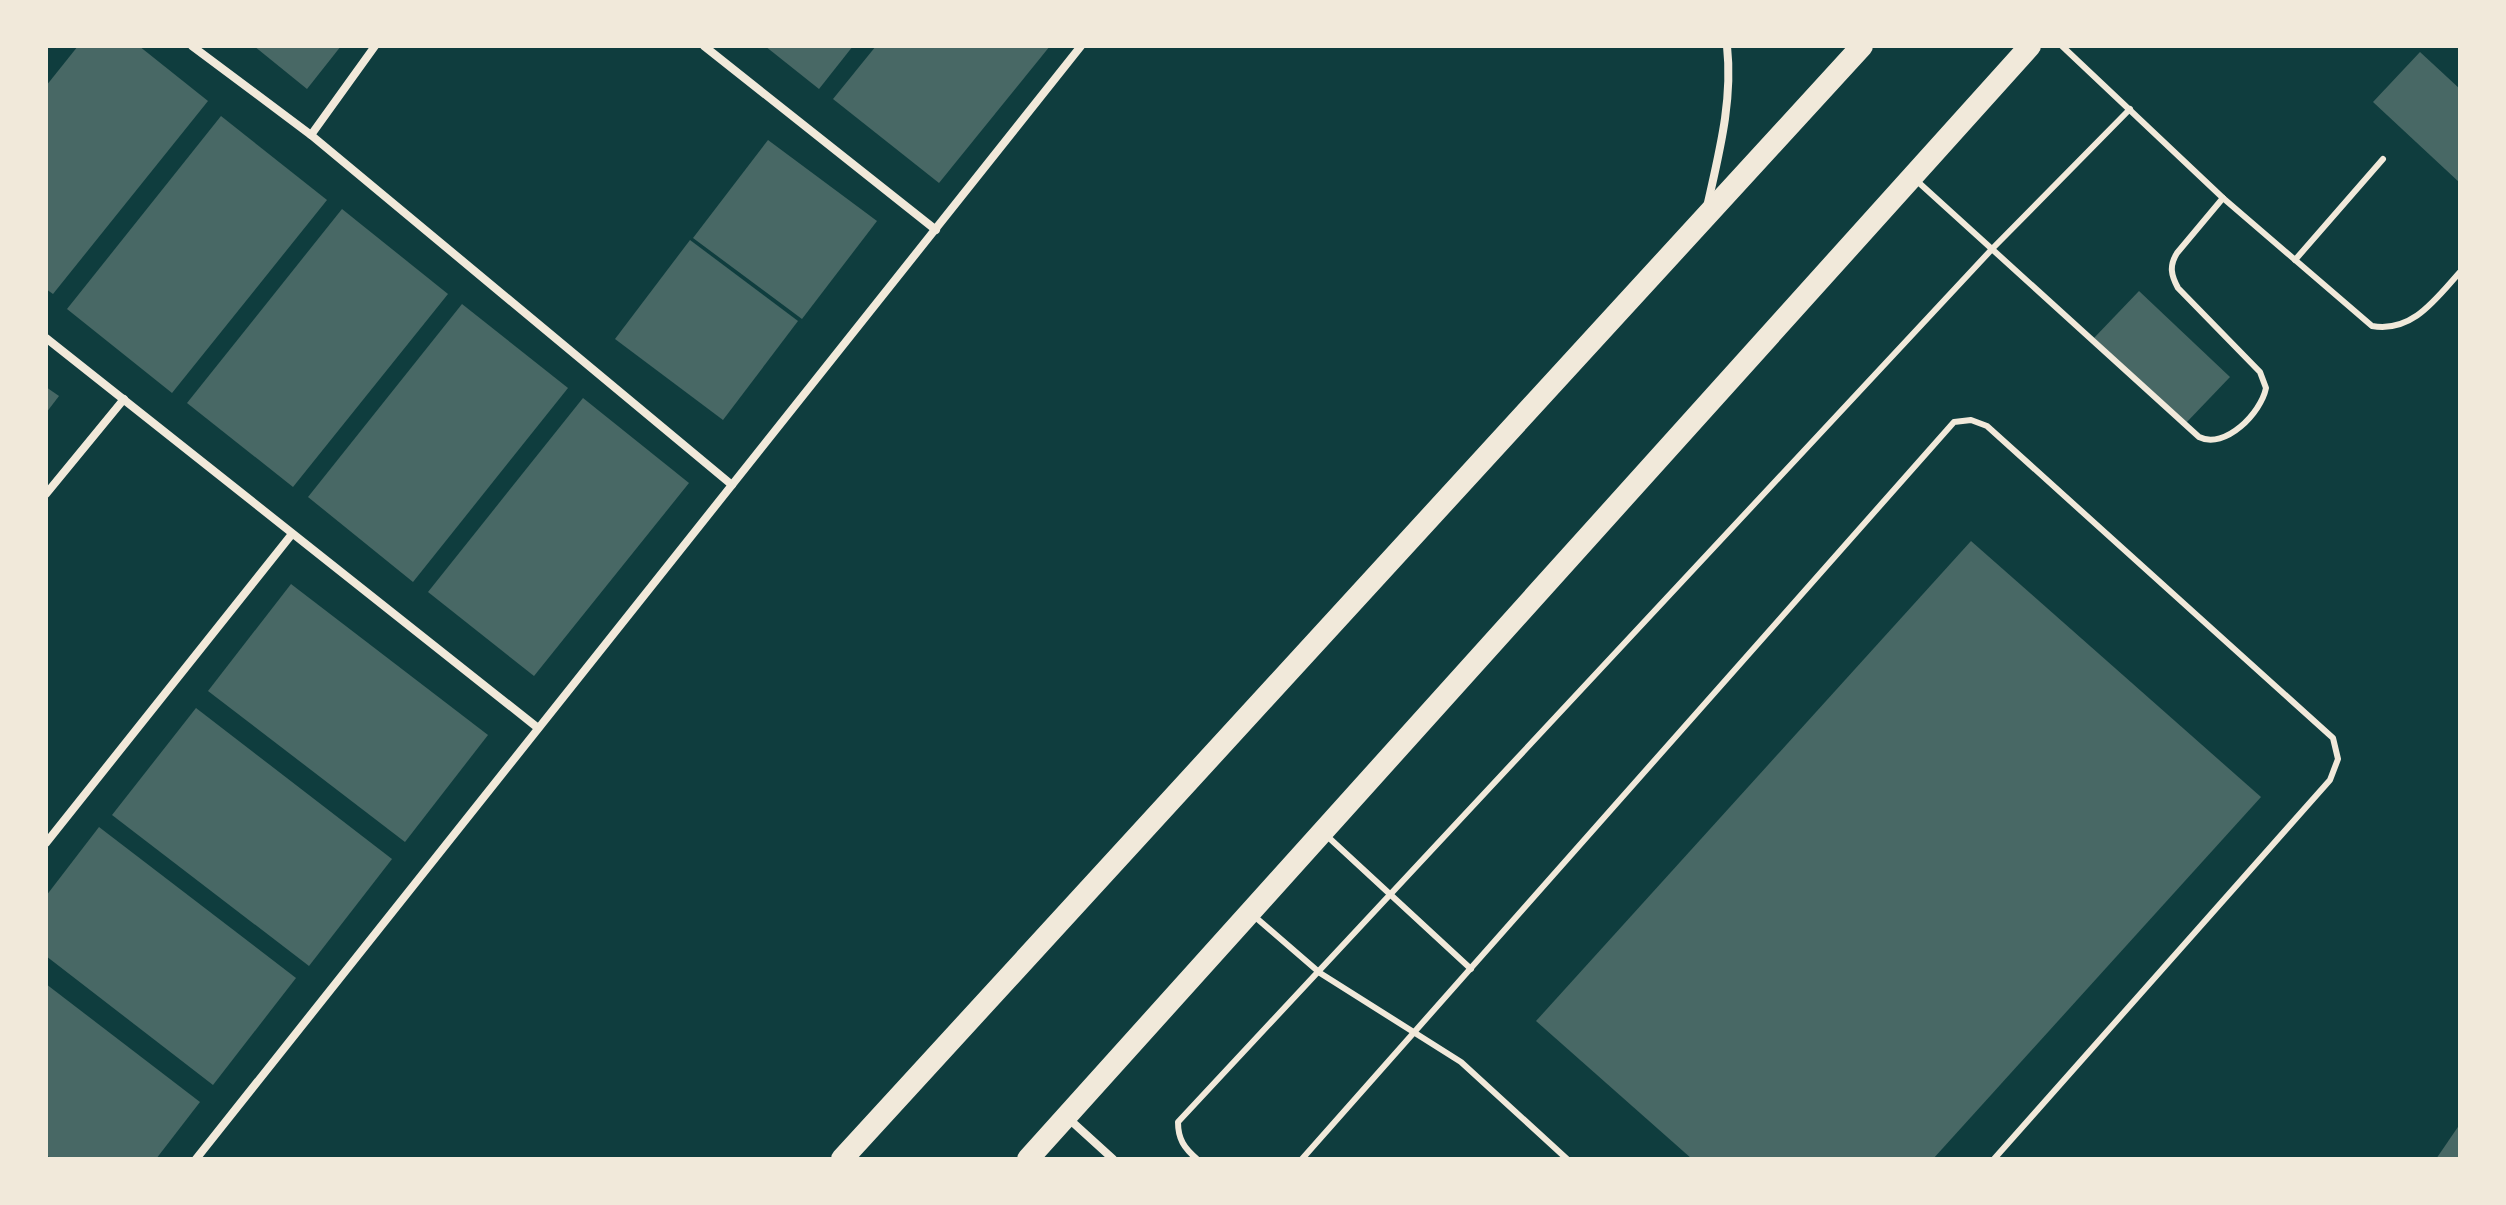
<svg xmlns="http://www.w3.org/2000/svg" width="2506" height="1205" font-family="Manrope,sans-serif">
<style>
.building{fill:#486865}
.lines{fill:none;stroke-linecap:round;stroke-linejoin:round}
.service{stroke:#f1e9da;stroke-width:6}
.minor{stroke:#f1e9da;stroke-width:8}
.trunk{stroke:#f1e9da;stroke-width:22}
</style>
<rect width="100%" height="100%" fill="#0f3d3e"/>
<!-- building -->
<g class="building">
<path d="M78,46H139L208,101L53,294L46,289V86Z"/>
<path d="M254,46H341L307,89Z"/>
<path d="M765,46H853L819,89Z"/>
<path d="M876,46H1050L939,183L833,99Z"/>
<path d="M2420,52L2460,89V183L2373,102Z"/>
<path d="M221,116L327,200L172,393L67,309Z"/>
<path d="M768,140L877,221L802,319L693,238Z"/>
<path d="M342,209L448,294L293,487L187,403Z"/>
<path d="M690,240L798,321L723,420L615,339Z"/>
<path d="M2139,291L2230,377L2185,424L2094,338Z"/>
<path d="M462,304L568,388L413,582L308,497Z"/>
<path d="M46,387L59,396L46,413Z"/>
<path d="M583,398L689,483L534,676L428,592Z"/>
<path d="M1971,541L2261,797L1933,1159H1692L1536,1021Z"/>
<path d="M291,584L488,735L405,842L208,691Z"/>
<path d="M196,708L392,859L309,966L112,815Z"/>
<path d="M99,827L296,978L213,1085L46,956V896Z"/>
<path d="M46,984L200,1102L156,1159H52L46,1155Z"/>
<path d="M2460,1124V1159H2436Z"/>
</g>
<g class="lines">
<!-- service -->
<g class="service">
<path d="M2062,46L2223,198L2372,326C2412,333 2435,300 2460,272"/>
<path d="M1917,181L2199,437C2225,450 2261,413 2266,388L2260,372L2178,288C2171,275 2169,266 2177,253L2223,198"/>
<path d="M2295,260L2383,159"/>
<path d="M1327,836L1471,969"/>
<path d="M1254,916L1320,973L1461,1062L1567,1159"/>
<path d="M1197,1159C1184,1148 1178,1139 1178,1122L1993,248L2130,109"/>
<path d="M1302,1159L1954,422L1971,420L1987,426L2333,738L2338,759L2330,780L1994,1159"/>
</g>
<!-- minor -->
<g class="minor">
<path d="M192,46L311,135L732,485"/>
<path d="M704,46L936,230"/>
<path d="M311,135L375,46"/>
<path d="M1707,207C1719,153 1733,101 1727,46"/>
<path d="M46,338L538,728"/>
<path d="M46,494L124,399"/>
<path d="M46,843L292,534"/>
<path d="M1069,1119L1113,1159"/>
<path d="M196,1159L1081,46"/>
</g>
<!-- trunk -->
<g class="trunk">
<path d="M842,1159L1862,46"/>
<path d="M1028,1159L2030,46"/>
</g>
</g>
<!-- border -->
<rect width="2506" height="1205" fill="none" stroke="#f1e9da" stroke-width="96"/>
</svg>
